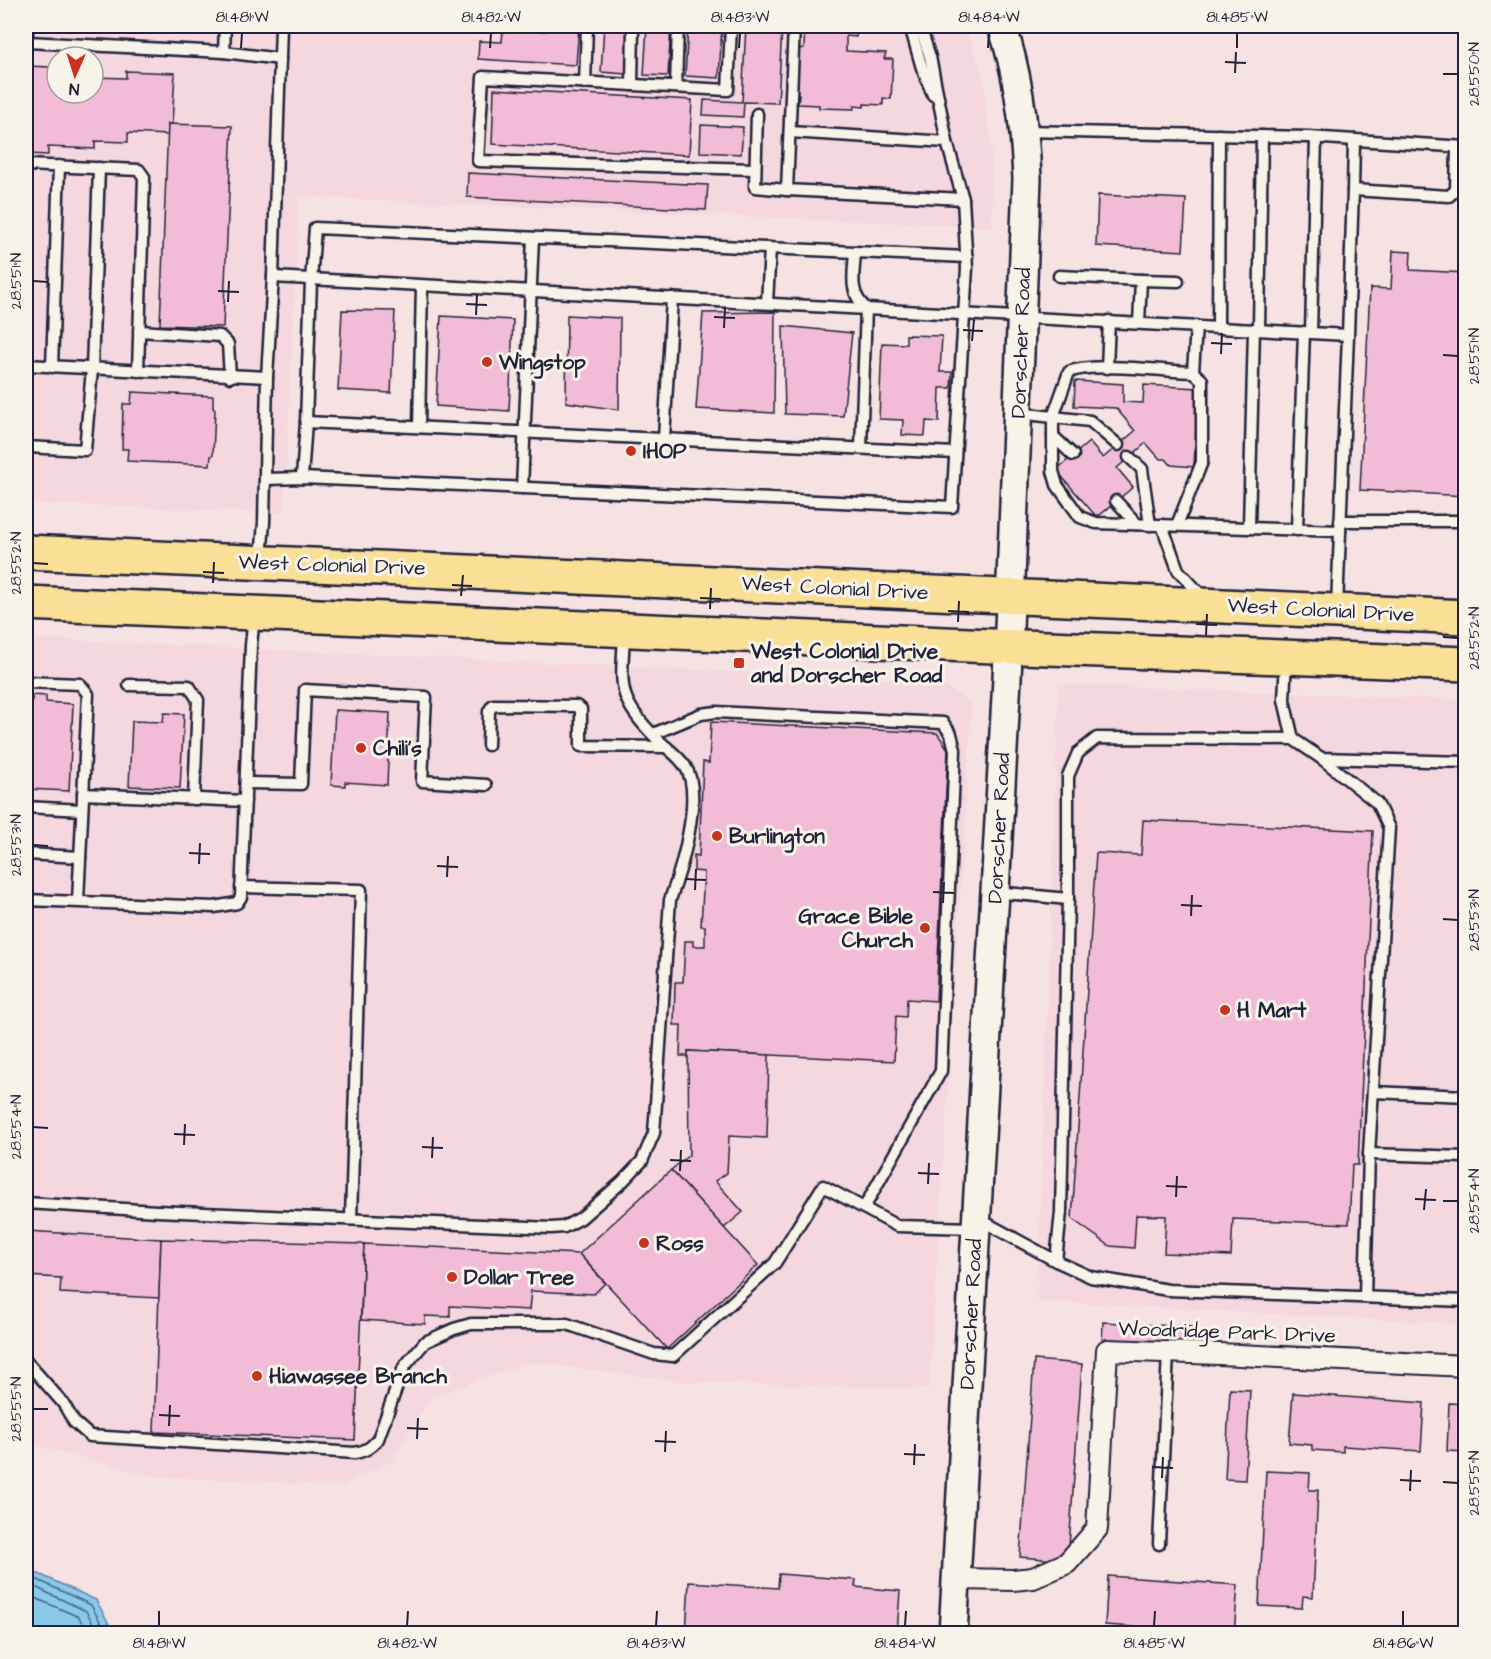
<svg xmlns="http://www.w3.org/2000/svg" width="1491" height="1659" font-family="'Architects Daughter',sans-serif">
<style>
.built{fill:#f5d7df;fill-rule:evenodd}
.water{fill:#89c9ea;stroke:#6086a4;stroke-width:1.5}
.lines{fill:none;stroke-linecap:round;stroke-linejoin:round}
.shore{stroke:#4b6581;stroke-width:1.5}
.building{fill:#f2bcd6;stroke:#22223b;stroke-width:1.5}
.lane-casing{stroke:#22223b;stroke-width:15}
.street-casing{stroke:#22223b;stroke-width:24}
.secondary-casing{stroke:#22223b;stroke-width:32}
.highway-casing{stroke:#22223b;stroke-width:38}
.lane{stroke:#f7f3e8;stroke-width:10}
.street{stroke:#f7f3e8;stroke-width:20}
.secondary{stroke:#f7f3e8;stroke-width:27}
.highway{stroke:#fadf96;stroke-width:33}
.ticks{fill:none;stroke:#22223b;stroke-width:2}
.poi-dot{fill:#c8321e;stroke:#f7f3e8;stroke-width:2}
.labels{text-anchor:middle;dominant-baseline:central;stroke-width:6;stroke-linejoin:round;paint-order:stroke}
.street-label{font-size:21px;fill:#22223b;stroke:#f7f3e8}
.poi-label{font-size:21px;font-weight:bold;fill:#22223b;stroke:#f7f3e8;text-anchor:start}
.neatline{fill:none;stroke:#22223b;stroke-width:2}
.ticks-label{font-size:15px;text-anchor:middle;fill:#22223b}
</style>
<rect width="100%" height="100%" fill="#f6e2e3"/>
<filter id="ink" filterUnits="userSpaceOnUse"><feTurbulence type="fractalNoise" baseFrequency=".0167" numOctaves="2"/><feDisplacementMap in="SourceGraphic" scale="12" xChannelSelector="R" yChannelSelector="G"/><feConvolveMatrix kernelMatrix="1 2 1 2 8 2 1 2 1" color-interpolation-filters="sRGB"/></filter>
<g filter="url(#ink)">
<!-- built -->
<g class="built">
<path d="M26,26H965L983,76L992,155V227L299,197L284,513L26,503ZM57,57H93V93H57Z"/>
<path d="M26,638L901,680L941,684L972,704L929,1389L687,1382L529,1362L430,1398L393,1460L342,1486L151,1476L26,1443Z"/>
<path d="M1059,684L1465,700V1324L1037,1301Z"/>
</g>
<!-- water -->
<path class="water" d="M26,1571L39,1574L96,1600L114,1633H26Z"/>
<g class="lines">
<!-- shore -->
<g class="shore">
<path d="M26,1577L38,1580L91,1605L107,1634"/>
<path d="M26,1585L35,1587L86,1611L99,1634"/>
<path d="M26,1594L79,1617L88,1634"/>
</g>
</g>
<!-- building -->
<g class="building">
<path d="M546,26H579L576,65L478,59L479,41L502,42L503,29L546,31Z"/>
<path d="M604,26H629L626,74L601,72Z"/>
<path d="M647,26H671L668,76L644,75Z"/>
<path d="M688,26H722L719,78L685,76Z"/>
<path d="M746,26H782L778,103L744,102L743,117L703,115L704,100L742,102Z"/>
<path d="M805,26H857L856,37L846,36V51L886,53L884,59H893L891,99L883,98V105L864,104V107L854,106V109L819,108V105L798,104L799,94H795L798,73L796,72V59L799,58V49L804,48Z"/>
<path d="M26,66L51,67V75H57V93H93V77L126,78V71L175,73L172,124H168V135L128,133V142L95,141V149L48,147V155L26,154Z"/>
<path d="M494,89L692,100L689,155L492,144Z"/>
<path d="M168,124L232,126L223,327L160,325Z"/>
<path d="M701,125L743,127L741,154L700,152Z"/>
<path d="M468,173L708,185L706,210L467,197Z"/>
<path d="M1098,195L1186,199L1183,251L1096,246Z"/>
<path d="M1393,251L1411,252L1410,270L1466,273V496L1360,490L1370,288L1391,289Z"/>
<path d="M342,310L395,311L391,393L338,390Z"/>
<path d="M775,312L774,413L696,409L703,313Z"/>
<path d="M567,315L620,318L619,410L566,402Z"/>
<path d="M441,316L513,320L509,411L436,406Z"/>
<path d="M783,326L852,333L843,416L785,414Z"/>
<path d="M906,335L942,336L940,372H952L951,388H940L939,422L926,421L925,436L902,435L903,420L879,419L882,343L906,344Z"/>
<path d="M1075,381L1123,384V402L1143,403L1144,385L1198,388L1194,467L1171,465L1166,459H1160L1146,443L1117,468L1133,487L1100,515H1095L1056,470L1089,442L1103,458L1135,431L1116,408L1074,406Z"/>
<path d="M132,392L213,396V408L215,410L213,455L211,456L210,465L127,461L128,449H122L123,404H131Z"/>
<path d="M32,695L46,696V702L73,704L69,791L26,789V700L32,701Z"/>
<path d="M335,710L390,713L387,785L345,782V786L331,785Z"/>
<path d="M164,713L184,714L180,788L129,786L132,721L163,722Z"/>
<path d="M711,722L937,733L948,749L936,1001L907,999L906,1017L896,1016L894,1061L688,1051V1056H680L681,1025H674L675,982H683L685,941H693V946H705V926H701L704,872L694,871V855L699,856L703,762L709,763Z"/>
<path d="M1143,820L1373,831L1358,1165H1352L1349,1224L1233,1219L1231,1256L1164,1253L1166,1216L1136,1215L1134,1248L1110,1246L1072,1219L1096,853L1141,855Z"/>
<path d="M688,1051L769,1055L767,1138L729,1136L727,1173L715,1181L743,1212L724,1228L671,1170L689,1155Z"/>
<path d="M671,1170L758,1265L667,1349L579,1254Z"/>
<path d="M26,1231L161,1239L159,1298L60,1293L61,1278L26,1276Z"/>
<path d="M161,1239L364,1244L355,1440L154,1432Z"/>
<path d="M364,1244L579,1254L605,1283L594,1294L531,1291L529,1310L450,1306V1317L425,1316V1324L361,1320Z"/>
<path d="M1103,1322L1191,1327L1189,1347L1102,1342Z"/>
<path d="M1034,1360L1082,1364L1068,1561L1020,1557Z"/>
<path d="M1230,1389L1250,1390L1245,1480L1225,1479Z"/>
<path d="M1293,1393L1424,1403L1421,1451L1343,1446V1452L1312,1450V1445L1289,1443Z"/>
<path d="M1449,1403L1466,1404V1452L1447,1451Z"/>
<path d="M1266,1471L1310,1473L1309,1490H1318L1313,1597L1303,1596L1302,1608L1259,1606Z"/>
<path d="M779,1574L856,1580L855,1587L900,1591L897,1634H686L689,1582L778,1588Z"/>
<path d="M1108,1576L1238,1585L1234,1634L1105,1625Z"/>
</g>
<g class="lines">
<defs>
<g id="lane">
<path d="M27,26V42L224,52L280,59"/>
<path d="M731,26L728,90L483,77L478,161L755,169"/>
<path d="M794,26L787,190L963,199"/>
<path d="M910,26L922,68L933,95"/>
<path d="M224,52L225,26"/>
<path d="M585,83L587,26"/>
<path d="M632,85L633,26"/>
<path d="M676,87L678,26"/>
<path d="M757,114L755,187L787,190"/>
<path d="M1025,131L1308,137L1466,147"/>
<path d="M790,132L947,142"/>
<path d="M1354,140L1353,190L1449,196L1456,190L1457,147"/>
<path d="M26,165L139,170L144,177L138,371"/>
<path d="M855,252C854,273 848,293 866,308L861,448"/>
<path d="M1059,276L1141,280L1139,323"/>
<path d="M273,277L1348,335L1337,607"/>
<path d="M1141,280L1178,281"/>
<path d="M767,303L770,248"/>
<path d="M1218,327L1219,135"/>
<path d="M1259,329L1262,136"/>
<path d="M139,331L220,336L228,344L230,377"/>
<path d="M1311,332L1316,138"/>
<path d="M1348,335L1353,190"/>
<path d="M26,365L267,377"/>
<path d="M52,367L59,166"/>
<path d="M1107,368L1109,321"/>
<path d="M1193,372L1196,326"/>
<path d="M1018,413L1053,417V471L1057,485L1080,517L1096,523L1340,531"/>
<path d="M306,422L311,281L315,228L967,257"/>
<path d="M419,427L422,286"/>
<path d="M1053,436L1073,455"/>
<path d="M664,439L672,298"/>
<path d="M1118,445L1090,421L1053,417L1069,372C1094,362 1163,371 1193,372L1202,380V462L1177,525"/>
<path d="M26,447L85,450L92,369L99,168"/>
<path d="M1129,457L1142,469L1150,525"/>
<path d="M302,478L306,422L955,453"/>
<path d="M266,479L302,478L952,507L967,268L963,199L947,142L930,57L920,26"/>
<path d="M522,488L533,238"/>
<path d="M1116,501L1137,524"/>
<path d="M1340,521H1466"/>
<path d="M1162,525L1178,570L1203,597"/>
<path d="M1249,527L1254,329"/>
<path d="M1297,530L1304,332"/>
<path d="M261,559L264,522L267,377L273,277L281,26"/>
<path d="M1286,659L1284,700L1293,739"/>
<path d="M26,682L80,684L88,694L78,901"/>
<path d="M129,685L189,686L198,700L194,799"/>
<path d="M653,734L701,714L716,712L943,723L951,734L955,750L941,1071L864,1208"/>
<path d="M488,745L489,711L493,705L576,706L581,709V746L666,747"/>
<path d="M1321,758L1377,803L1389,828L1369,1154L1365,1297"/>
<path d="M246,783L301,784L305,690L426,697L422,781L486,785"/>
<path d="M83,794L245,801"/>
<path d="M26,807L82,810"/>
<path d="M26,854L80,857"/>
<path d="M241,887L361,890L351,1219"/>
<path d="M995,892L1068,899"/>
<path d="M26,900L214,907L237,903L241,897L251,645L254,616"/>
<path d="M1373,1092L1466,1096"/>
<path d="M1369,1154L1466,1157"/>
<path d="M26,1203L157,1211L551,1228L564,1227L581,1218L622,1182L642,1161L654,1133L670,900C681,870 704,794 685,766C678,755 664,746 655,737C615,697 622,685 624,633"/>
<path d="M977,1218L1056,1261L1061,1212L1068,899V776L1078,753L1097,738L1293,739L1321,758L1466,762"/>
<path d="M1056,1261L1091,1277L1168,1290L1466,1301"/>
<path d="M26,1361L63,1403L74,1422L90,1436L355,1453C366,1451 372,1447 378,1439L404,1367L425,1342L454,1329L471,1324H567L654,1354L673,1356L775,1263L823,1186L897,1226L976,1228"/>
<path d="M1159,1544L1168,1353"/>
</g>
<path id="street" d="M956,1579L1013,1580L1033,1578L1067,1563L1097,1529L1107,1350L1219,1354L1466,1366"/>
<path id="secondary" d="M953,1634L1007,679L1027,179C1025,126 1019,76 1002,26"/>
<g id="highway">
<path d="M26,552L1466,617"/>
<path d="M26,603L968,645L1466,664"/>
</g>
</defs>
<!-- lane casing -->
<use href="#lane" class="lane-casing"/>
<!-- street casing -->
<use href="#street" class="street-casing"/>
<!-- secondary casing -->
<use href="#secondary" class="secondary-casing"/>
<!-- highway casing -->
<use href="#highway" class="highway-casing"/>
<!-- lane -->
<use href="#lane" class="lane"/>
<!-- street -->
<use href="#street" class="street"/>
<!-- secondary -->
<use href="#secondary" class="secondary"/>
<!-- highway -->
<use href="#highway" class="highway"/>
</g>
</g>
<!-- ticks -->
<path class="ticks" d="M241,48L242,33M490,48L491,33M739,48L740,33M988,48L989,33M1237,48V33M1225,62L1246,63M1235,73L1236,52M1443,74H1458M33,281L48,282M218,291L239,292M228,302L229,281M466,304L487,305M476,315L477,294M714,317L735,318M724,328L725,307M963,330L983,331M972,341L974,320M1211,343L1232,344M1221,354L1222,333M1443,355L1458,356M33,563L48,564M203,572L224,573M213,583L214,562M452,585L472,586M461,596L463,575M700,598L721,599M710,609L711,588M948,611L969,612M958,622L959,601M1196,624L1217,625M1206,635L1207,614M1443,637L1458,638M33,845L48,846M189,853L210,854M199,864L200,843M437,866L458,867M447,877L448,856M685,879L706,880M695,890L696,869M933,892L954,893M943,903L944,882M1181,905L1202,906M1191,916L1192,895M1443,919L1458,920M33,1127L48,1128M174,1134L195,1135M184,1145L185,1124M422,1147L443,1148M432,1158L433,1137M670,1160L691,1161M680,1171L681,1150M918,1173L939,1174M928,1184L929,1163M1166,1186L1187,1187M1176,1197L1177,1176M1415,1199L1436,1200M1443,1201H1458M1424,1210L1426,1189M33,1409H48M159,1415L180,1416M169,1426L170,1405M407,1428L428,1429M417,1439L418,1418M655,1441L676,1442M665,1452L666,1431M904,1454L925,1455M914,1465L915,1444M1152,1467L1173,1468M1162,1478L1163,1457M1400,1480L1421,1481M1443,1482L1458,1483M1410,1491L1411,1470M159,1626V1611M407,1626L408,1611M656,1626L657,1611M905,1626L906,1611M1154,1626L1155,1611M1403,1626V1611"/>
<!-- markers -->
<g class="poi-dot">
<circle cx="487" cy="362" r="6"/>
<circle cx="631" cy="451" r="6"/>
<rect x="733" y="657" width="12" height="12" rx="3"/>
<circle cx="361" cy="748" r="6"/>
<circle cx="717" cy="836" r="6"/>
<circle cx="925" cy="928" r="6"/>
<circle cx="1225" cy="1010" r="6"/>
<circle cx="644" cy="1243" r="6"/>
<circle cx="452" cy="1277" r="6"/>
<circle cx="257" cy="1376" r="6"/>
</g>
<g class="labels">
<!-- street labels -->
<g class="street-label">
<text transform="translate(1021 343) rotate(-88)">Dorscher Road</text>
<text transform="translate(332 565) rotate(2)">West Colonial Drive</text>
<text transform="translate(835 588) rotate(3)">West Colonial Drive</text>
<text transform="translate(1321 610) rotate(3)">West Colonial Drive</text>
<text transform="translate(999 828) rotate(-87)">Dorscher Road</text>
<text transform="translate(971 1314) rotate(-87)">Dorscher Road</text>
<text transform="translate(1227 1332) rotate(2)">Woodridge Park Drive</text>
</g>
<!-- poi labels -->
<g class="poi-label">
<text x="499" y="362">Wingstop</text>
<text x="643" y="451">IHOP</text>
<text x="751" y="651">West Colonial Drive<tspan x="751" dy="24">and Dorscher Road</tspan></text>
<text x="373" y="748">Chili's</text>
<text x="729" y="836">Burlington</text>
<text x="913" y="916" text-anchor="end">Grace Bible<tspan x="913" dy="24">Church</tspan></text>
<text x="1237" y="1010">H Mart</text>
<text x="656" y="1243">Ross</text>
<text x="464" y="1277">Dollar Tree</text>
<text x="269" y="1376">Hiawassee Branch</text>
</g>
</g>
<!-- margin -->
<rect width="1491" height="1659" fill="none" stroke="#f7f3e8" stroke-width="66"/>
<!-- north arrow -->
<g transform="translate(75 75) rotate(183)"><circle r="28" fill="#f7f3e8" stroke="#a29fa3" stroke-width="1.5"/>
<path d="M0-4.5L10 22L0 15L-10 22Z" fill="#c8321e"/>
<text y="-9" font-size="16" font-weight="bold" text-anchor="middle" fill="#22223b">N</text>
</g>
<rect x="33" y="33" width="1425" height="1593" class="neatline"/>
<g class="ticks-label">
<text x="242" y="22">81.481°W</text>
<text x="491" y="22">81.482°W</text>
<text x="740" y="22">81.483°W</text>
<text x="989" y="22">81.484°W</text>
<text x="1237" y="22">81.485°W</text>
<text transform="translate(1474 74) rotate(-90)" y="5">28.550°N</text>
<text transform="translate(16 281) rotate(-90)" y="5">28.551°N</text>
<text transform="translate(1474 356) rotate(-90)" y="5">28.551°N</text>
<text transform="translate(16 563) rotate(-90)" y="5">28.552°N</text>
<text transform="translate(1474 638) rotate(-90)" y="5">28.552°N</text>
<text transform="translate(16 845) rotate(-90)" y="5">28.553°N</text>
<text transform="translate(1474 920) rotate(-90)" y="5">28.553°N</text>
<text transform="translate(16 1127) rotate(-90)" y="5">28.554°N</text>
<text transform="translate(1474 1201) rotate(-90)" y="5">28.554°N</text>
<text transform="translate(16 1409) rotate(-90)" y="5">28.555°N</text>
<text transform="translate(1474 1483) rotate(-90)" y="5">28.555°N</text>
<text x="159" y="1648">81.481°W</text>
<text x="407" y="1648">81.482°W</text>
<text x="656" y="1648">81.483°W</text>
<text x="905" y="1648">81.484°W</text>
<text x="1154" y="1648">81.485°W</text>
<text x="1403" y="1648">81.486°W</text>
</g>
</svg>
